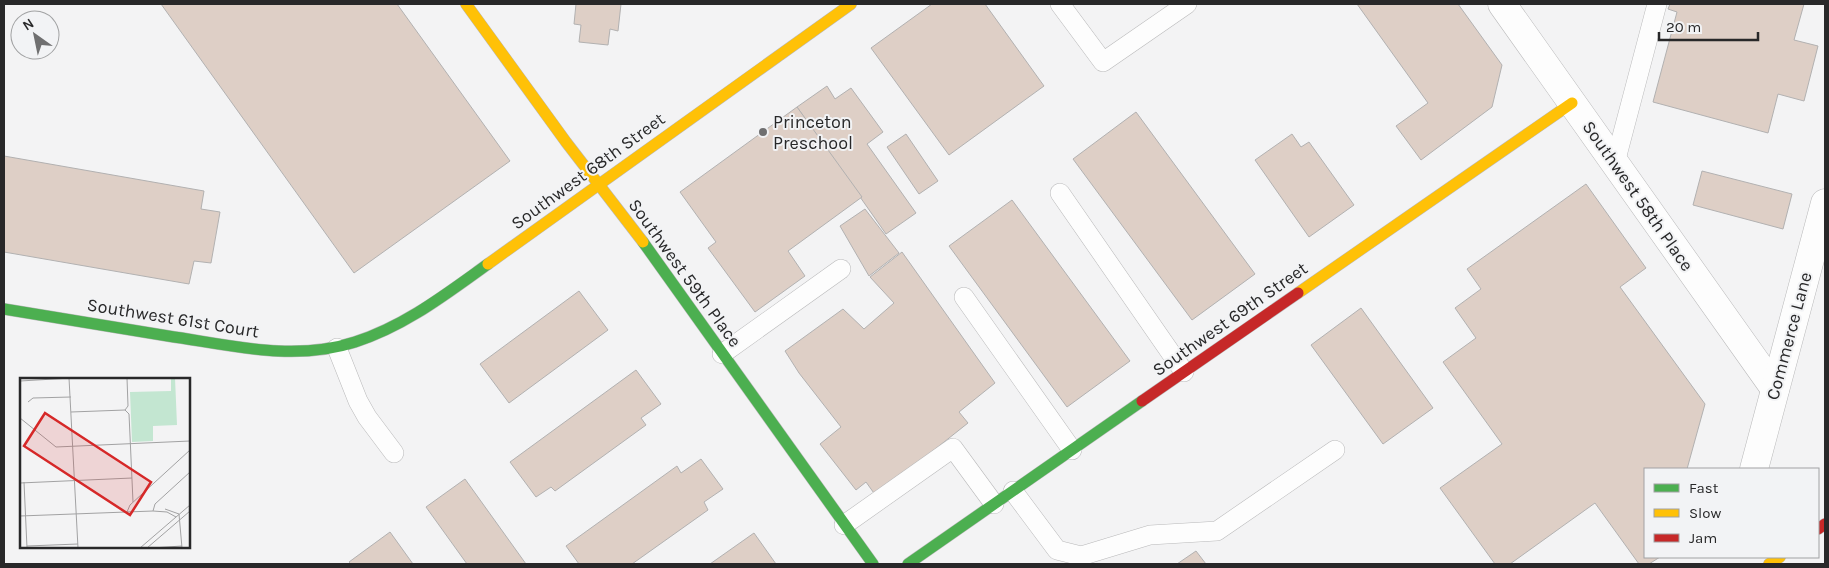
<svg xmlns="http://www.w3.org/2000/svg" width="1829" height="568" font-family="Karla,sans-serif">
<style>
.building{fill:#decfc6;stroke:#b2b1b1}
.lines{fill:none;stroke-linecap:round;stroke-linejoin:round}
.lane-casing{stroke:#b9b9ba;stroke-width:20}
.street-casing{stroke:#b9b9ba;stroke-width:29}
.fast-casing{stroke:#b9b9ba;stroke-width:12}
.slow-casing{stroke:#b9b9ba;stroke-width:12}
.jam-casing{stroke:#b9b9ba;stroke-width:12}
.lane{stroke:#fdfdfd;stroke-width:19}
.street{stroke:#fdfdfd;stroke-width:28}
.fast{stroke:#4caf50;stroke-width:11}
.slow{stroke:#ffc107;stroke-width:11}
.jam{stroke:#c62828;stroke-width:11}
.poi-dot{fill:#6f6f70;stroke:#f2f3f5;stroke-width:2}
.labels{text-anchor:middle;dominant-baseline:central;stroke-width:4;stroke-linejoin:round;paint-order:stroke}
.poi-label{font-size:18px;fill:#282829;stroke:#f2f3f5;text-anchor:start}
.street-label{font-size:18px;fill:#282829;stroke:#f2f3f5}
.inset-road{fill:none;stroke:#a2a2a3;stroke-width:1}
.view{fill:#d62828;fill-opacity:0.15;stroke:#d62828;stroke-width:2.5}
.inset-edge{fill:none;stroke:#282829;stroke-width:2.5}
</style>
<rect width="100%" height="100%" fill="#f3f3f4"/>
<!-- building -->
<g class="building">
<path d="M161,4H397L510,161L354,273Z"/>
<path d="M576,4H621L618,31L610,29L608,45L579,42L581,25L574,24Z"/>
<path d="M932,4H985L1044,86L949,155L871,48Z"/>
<path d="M1357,4H1458L1502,65L1492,107L1421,160L1396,126L1428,103Z"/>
<path d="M1670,4H1804L1794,40L1818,46L1804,101L1778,94L1768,133L1653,102L1677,12L1668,9Z"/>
<path d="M827,86L835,99L851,88L883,132L867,144L916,213L886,234L797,107Z"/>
<path d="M797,107L862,197L788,251L805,276L755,312L708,248L716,242L680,192Z"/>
<path d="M1136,112L1255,274L1192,320L1073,159Z"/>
<path d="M906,134L938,181L919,194L887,147Z"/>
<path d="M1292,134L1301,147L1309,142L1354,205L1309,237L1255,160Z"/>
<path d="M4,156L204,191L201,209L220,212L211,263L194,261L189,284L4,252Z"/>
<path d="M1702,171L1792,194L1783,229L1693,205Z"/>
<path d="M1586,184L1646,268L1620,287L1705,404L1687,469H1645V557H1660L1649,564H1639L1595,503L1510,564H1495L1440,488L1502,444L1443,362L1476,338L1455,308L1481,289L1467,269Z"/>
<path d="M1012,200L1130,361L1067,407L949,246Z"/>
<path d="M865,209L899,253L869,276L840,226Z"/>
<path d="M902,252L995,383L959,412L968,423L876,496L866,482L856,490L820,444L841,427L799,373L785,351L843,309L864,329L894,303L870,277Z"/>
<path d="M579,291L608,330L509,403L480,364Z"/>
<path d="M1361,308L1433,408L1383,444L1311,345Z"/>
<path d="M636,370L661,404L641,418L646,425L555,491L551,487L536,497L510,462Z"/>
<path d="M701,459L723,489L704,502L708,510L632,564H579L566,546L677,466L681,473Z"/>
<path d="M465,479L526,564H467L426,507Z"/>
<path d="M390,532L413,564H351L349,562Z"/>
<path d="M754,533L776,564H710Z"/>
<path d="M1196,551L1206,564H1177Z"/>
</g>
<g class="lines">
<defs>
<g id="lane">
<path d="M1060,4L1103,62L1187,4"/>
<path d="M1615,163L1657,4"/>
<path d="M1060,193L1184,372"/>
<path d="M964,297L1072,450"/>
<path d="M337,348L358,401L367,417L394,453"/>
<path d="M722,354L841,269"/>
<path d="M1013,491L1057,550L1081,556L1150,535L1217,531L1335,450"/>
<path d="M844,525L953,448L994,504"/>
</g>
<g id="street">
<path d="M1502,4L1775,389"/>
<path d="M1754,469L1825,203"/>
</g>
<g id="fast">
<path d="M643,242L873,564"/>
<path d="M4,309C59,318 114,327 168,336C230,345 294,362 355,342C405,326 446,294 488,264"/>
<path d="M908,564L1142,401"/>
</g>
<g id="slow">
<path d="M466,4L566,142L643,242"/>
<path d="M488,264L851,4"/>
<path d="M1298,293L1572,103"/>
<path d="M1769,564L1780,557"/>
</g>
<g id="jam">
<path d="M1142,401L1298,293"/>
<path d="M1818,529L1825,524"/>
</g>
</defs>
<!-- lane casing -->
<use href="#lane" class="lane-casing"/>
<!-- street casing -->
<use href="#street" class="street-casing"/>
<!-- fast casing -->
<use href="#fast" class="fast-casing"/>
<!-- slow casing -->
<use href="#slow" class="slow-casing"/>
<!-- jam casing -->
<use href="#jam" class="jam-casing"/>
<!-- lane -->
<use href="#lane" class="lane"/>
<!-- street -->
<use href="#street" class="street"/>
<!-- fast -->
<use href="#fast" class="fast"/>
<!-- slow -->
<use href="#slow" class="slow"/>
<!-- jam -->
<use href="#jam" class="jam"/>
</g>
<!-- markers -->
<circle class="poi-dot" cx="763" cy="132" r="5"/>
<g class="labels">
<!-- poi labels -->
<g class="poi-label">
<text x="773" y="122">Princeton<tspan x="773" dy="21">Preschool</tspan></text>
</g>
<!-- street labels -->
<g class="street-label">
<text transform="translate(588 171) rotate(-36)">Southwest 68th Street</text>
<text transform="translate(1638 196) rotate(55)">Southwest 58th Place</text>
<text transform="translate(685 273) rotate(54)">Southwest 59th Place</text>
<text transform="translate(173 318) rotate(9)">Southwest 61st Court</text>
<text transform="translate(1230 319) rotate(-35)">Southwest 69th Street</text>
<text transform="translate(1789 336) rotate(-75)">Commerce Lane</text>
</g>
</g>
<!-- overview -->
<g transform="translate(20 378)">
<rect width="170" height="170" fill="#f3f3f4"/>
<path d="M151,0H155L157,47L133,48V63L112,64L110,14L151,13Z" fill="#c3e6d1"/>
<path class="inset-road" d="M49,0L58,170M0,3L51,0M8,24L13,20L51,19M105,32L109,36L113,124M105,32L108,28L107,0M51,34L105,32M0,40L36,69L170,63M4,104L7,170M0,105L112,100M145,131L159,136L162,170M133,133L135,126L170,94M107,134L110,127L170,72M0,138L133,133L147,134L156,139M7,168L58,166M120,170L170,127M127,170L170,133M132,170L162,168"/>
<path class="view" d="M25,35L131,104L110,137L4,68Z"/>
<rect width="170" height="170" class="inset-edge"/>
</g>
<!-- border -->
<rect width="1829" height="568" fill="none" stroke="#282829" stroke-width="10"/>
<!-- legend -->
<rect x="1644" y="468" width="175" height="90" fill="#f2f3f5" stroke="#a1a2a3"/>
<rect x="1654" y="484" width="25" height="8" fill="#4caf50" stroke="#a1a2a3"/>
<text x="1689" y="493" font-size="15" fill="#282829">Fast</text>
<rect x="1654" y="509" width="25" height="8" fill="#ffc107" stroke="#a1a2a3"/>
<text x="1689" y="518" font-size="15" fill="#282829">Slow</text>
<rect x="1654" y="534" width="25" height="8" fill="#c62828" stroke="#a1a2a3"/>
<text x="1689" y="543" font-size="15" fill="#282829">Jam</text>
<!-- north arrow -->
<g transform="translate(35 35) rotate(327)"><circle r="24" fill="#f2f3f5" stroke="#a1a2a3"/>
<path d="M0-4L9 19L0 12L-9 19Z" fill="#6f6f70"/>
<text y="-8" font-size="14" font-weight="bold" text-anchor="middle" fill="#282829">N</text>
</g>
<!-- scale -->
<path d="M1659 32v8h99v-8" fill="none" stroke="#282829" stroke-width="2.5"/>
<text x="1666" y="32" font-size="15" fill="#282829" stroke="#f2f3f5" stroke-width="4" paint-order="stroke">20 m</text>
</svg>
